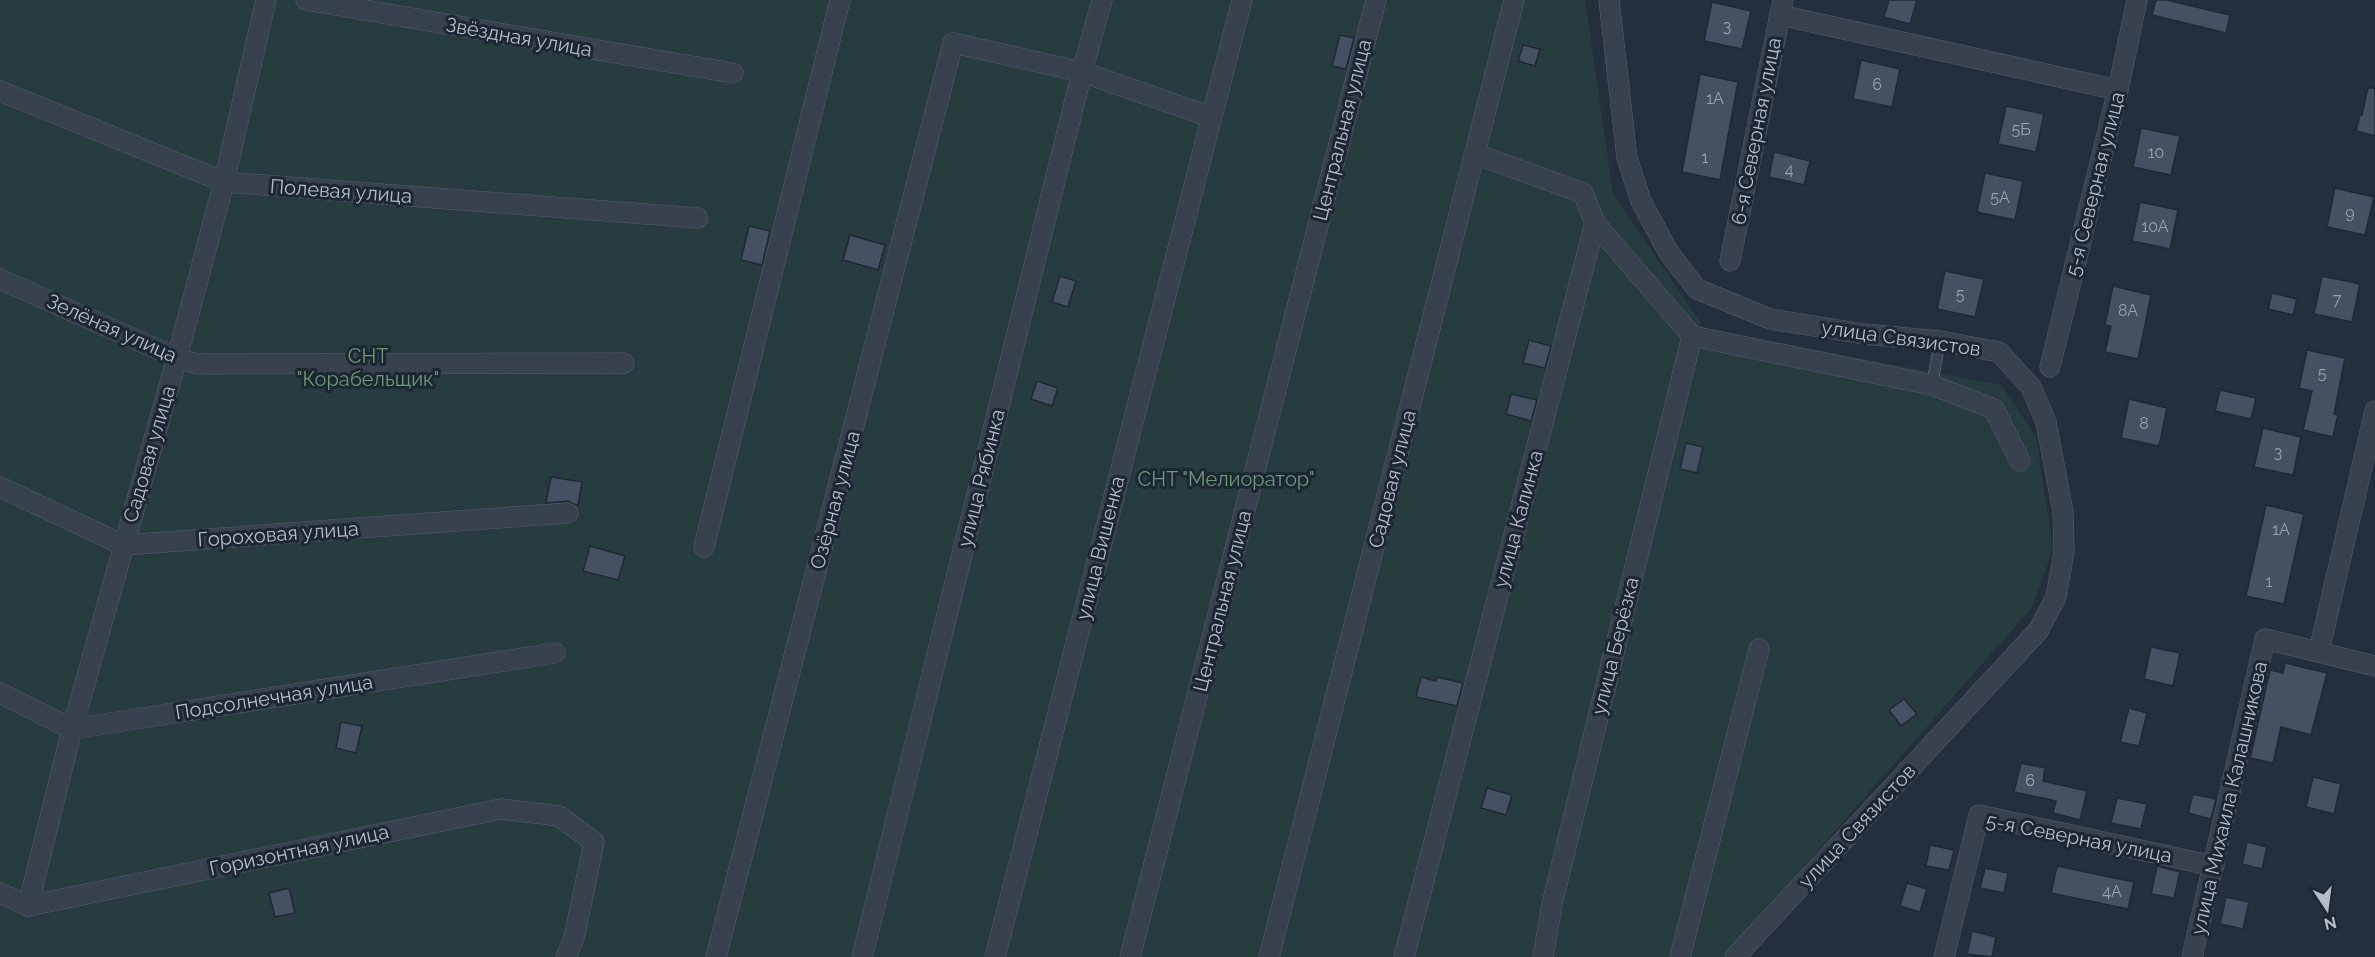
<svg xmlns="http://www.w3.org/2000/svg" width="2375" height="957" font-family="Raleway,sans-serif">
<style>
.green{fill:#263c3f}
.building{fill:#455162;stroke:#1f2835;stroke-width:1.5}
.lines{fill:none;stroke-linecap:round;stroke-linejoin:round}
.lane-casing{stroke:#565f6c;stroke-width:12}
.street-casing{stroke:#565f6c;stroke-width:21}
.lane{stroke:#38414e;stroke-width:10}
.street{stroke:#38414e;stroke-width:20}
.labels{text-anchor:middle;dominant-baseline:central;stroke-width:6;stroke-linejoin:round;paint-order:stroke}
.number-label{font-size:16px;fill:#98a1af}
.street-label{font-size:20px;fill:#b4bcc9;stroke:#1d2633}
.park-label{font-size:20px;fill:#6b9a76;stroke:#1d2633}
</style>
<rect width="100%" height="100%" fill="#242f3e"/>
<!-- green -->
<path class="green" d="M0,0H1585L1613,194L1705,329L2001,385L2036,437L2053,548L2033,606L1724,957H0Z"/>
<!-- building -->
<g class="building">
<path d="M1889,0H1917L1910,24L1884,17Z"/>
<path d="M2156,0H2166L2230,15L2226,33L2152,15Z"/>
<path d="M1712,2L1751,11L1742,49L1704,41Z"/>
<path d="M1340,35L1354,38L1346,69L1332,66Z"/>
<path d="M1523,45L1540,49L1535,66L1518,61Z"/>
<path d="M1861,60L1900,69L1892,107L1853,99Z"/>
<path d="M1700,74L1738,82L1720,180L1682,172Z"/>
<path d="M2368,88H2375V136L2356,131L2360,115H2362Z"/>
<path d="M2006,106L2044,114L2036,152L1998,144Z"/>
<path d="M2141,128L2180,136L2171,175L2133,167Z"/>
<path d="M1774,152L1810,161L1804,185L1769,177Z"/>
<path d="M1985,173L2023,181L2015,220L1977,212Z"/>
<path d="M2335,188L2374,197L2365,235L2327,227Z"/>
<path d="M2140,202L2178,210L2170,249L2132,241Z"/>
<path d="M749,226L770,231L762,265L741,260Z"/>
<path d="M850,235L885,245L878,270L843,260Z"/>
<path d="M1945,271L1984,279L1975,317L1937,309Z"/>
<path d="M1060,276L1076,281L1068,307L1052,302Z"/>
<path d="M2322,276L2360,284L2352,322L2314,314Z"/>
<path d="M2113,286L2151,295L2138,359L2105,352L2111,326L2105,325Z"/>
<path d="M2272,293L2297,299L2293,315L2268,309Z"/>
<path d="M1529,340L1551,346L1545,368L1523,363Z"/>
<path d="M2307,350L2345,358L2334,414L2338,415L2333,437L2303,430L2312,391L2299,388Z"/>
<path d="M1037,381L1058,388L1052,406L1031,399Z"/>
<path d="M2220,390L2256,398L2251,419L2215,411Z"/>
<path d="M1511,394L1537,400L1531,421L1506,414Z"/>
<path d="M2129,399L2167,408L2159,446L2121,438Z"/>
<path d="M2263,428L2301,437L2293,475L2254,467Z"/>
<path d="M1686,443L1703,447L1697,473L1680,469Z"/>
<path d="M551,477L582,482L578,506L568,501L546,503Z"/>
<path d="M2266,505L2304,514L2284,604L2246,596Z"/>
<path d="M590,546L625,556L618,580L583,571Z"/>
<path d="M2151,647L2180,653L2173,686L2144,679Z"/>
<path d="M2285,663L2327,673L2311,735L2281,727L2273,763L2250,758L2270,670L2283,673Z"/>
<path d="M1421,677L1436,681L1437,677L1463,683L1457,706L1416,697Z"/>
<path d="M1904,699L1917,714L1901,726L1889,710Z"/>
<path d="M2129,708L2147,713L2139,746L2120,742Z"/>
<path d="M341,722L362,726L356,753L336,748Z"/>
<path d="M2021,763L2045,768L2043,781L2087,791L2080,820L2053,813L2056,801L2014,792Z"/>
<path d="M2313,777L2341,784L2334,814L2306,807Z"/>
<path d="M1487,788L1512,795L1506,815L1481,808Z"/>
<path d="M2193,794L2216,799L2211,819L2188,813Z"/>
<path d="M2117,798L2147,804L2141,829L2111,823Z"/>
<path d="M2247,842L2267,847L2262,869L2242,864Z"/>
<path d="M1930,845L1954,850L1949,870L1926,866Z"/>
<path d="M2057,866L2134,882L2128,909L2051,893Z"/>
<path d="M2157,866L2180,872L2174,898L2151,894Z"/>
<path d="M1985,868L2008,873L2004,893L1980,888Z"/>
<path d="M1907,883L1927,889L1920,912L1900,906Z"/>
<path d="M289,888L295,913L275,917L269,893Z"/>
<path d="M2226,897L2249,902L2243,929L2220,924Z"/>
<path d="M1972,931L1996,937L1992,957L1967,954Z"/>
</g>
<g class="lines">
<defs>
<path id="lane" d="M1932,385L1940,341"/>
<g id="street">
<path d="M306,0L733,73"/>
<path d="M1609,0L1627,158L1641,201L1669,253L1697,289L1770,319L1864,334L1940,341L1999,352L2031,387L2046,422L2063,512L2064,552L2056,597L2038,631L1735,957"/>
<path d="M1780,15L2118,90"/>
<path d="M0,91L224,182L698,218"/>
<path d="M1730,261L1783,0"/>
<path d="M0,279L177,358L197,364L624,363"/>
<path d="M1692,336L1932,385L1994,409L2020,461"/>
<path d="M2050,367L2118,90L2137,0"/>
<path d="M0,487L123,545L568,513"/>
<path d="M704,547L840,0"/>
<path d="M2319,651L2375,411"/>
<path d="M0,693L72,729L555,653"/>
<path d="M0,893L28,906L501,809L559,816L594,842L574,938L566,957"/>
<path d="M28,906L72,729L177,358L224,182L266,0"/>
<path d="M716,957L953,43L1082,72L1211,117"/>
<path d="M862,957L1082,72L1102,0"/>
<path d="M995,957L1242,0"/>
<path d="M1130,957L1376,0"/>
<path d="M1269,957L1514,0"/>
<path d="M1404,957L1595,223L1583,193L1475,154"/>
<path d="M1543,957L1552,904L1692,336L1595,223"/>
<path d="M1680,957L1759,649"/>
<path d="M1944,957L1979,815L2214,866"/>
<path d="M2192,957L2265,639L2375,666"/>
</g>
</defs>
<!-- lane casing -->
<use href="#lane" class="lane-casing"/>
<!-- street casing -->
<use href="#street" class="street-casing"/>
<!-- lane -->
<use href="#lane" class="lane"/>
<!-- street -->
<use href="#street" class="street"/>
</g>
<g class="labels">
<!-- number labels -->
<g class="number-label">
<text x="1727" y="26">3</text>
<text x="1877" y="84">6</text>
<text x="1715" y="98">1А</text>
<text x="2021" y="129">5Б</text>
<text x="2156" y="152">10</text>
<text x="1705" y="157">1</text>
<text x="1789" y="169">4</text>
<text x="2000" y="197">5А</text>
<text x="2350" y="212">9</text>
<text x="2155" y="226">10А</text>
<text x="1960" y="294">5</text>
<text x="2337" y="299">7</text>
<text x="2128" y="310">8А</text>
<text x="2322" y="373">5</text>
<text x="2144" y="423">8</text>
<text x="2278" y="452">3</text>
<text x="2281" y="529">1А</text>
<text x="2269" y="581">1</text>
<text x="2030" y="780">6</text>
<text x="2112" y="891">4А</text>
</g>
<!-- street labels -->
<g class="street-label">
<text transform="translate(519 37) rotate(10)">Звёздная улица</text>
<text transform="translate(1342 130) rotate(-76)">Центральная улица</text>
<text transform="translate(1756 131) rotate(-79)">6-я Северная улица</text>
<text transform="translate(2095 184) rotate(-76)">5-я Северная улица</text>
<text transform="translate(341 191) rotate(4)">Полевая улица</text>
<text transform="translate(112 328) rotate(24)">Зелёная улица</text>
<text transform="translate(1901 338) rotate(8)">улица Связистов</text>
<text transform="translate(149 454) rotate(-74)">Садовая улица</text>
<text transform="translate(981 478) rotate(-76)">улица Рябинка</text>
<text transform="translate(1392 479) rotate(-76)">Садовая улица</text>
<text transform="translate(835 500) rotate(-75)">Озёрная улица</text>
<text transform="translate(1518 519) rotate(-75)">улица Калинка</text>
<text transform="translate(278 534) rotate(-4)">Гороховая улица</text>
<text transform="translate(1100 548) rotate(-76)">улица Вишенка</text>
<text transform="translate(1222 601) rotate(-76)">Центральная улица</text>
<text transform="translate(1615 646) rotate(-76)">улица Берёзка</text>
<text transform="translate(274 697) rotate(-9)">Подсолнечная улица</text>
<text transform="translate(2229 798) rotate(-77)">улица Михаила Калашникова</text>
<text transform="translate(1857 826) rotate(-47)">улица Связистов</text>
<text transform="translate(2079 838) rotate(11)">5-я Северная улица</text>
<text transform="translate(299 850) rotate(-12)">Горизонтная улица</text>
</g>
<!-- park labels -->
<g class="park-label">
<text x="368" y="356">СНТ<tspan x="368" dy="23">"Корабельщик"</tspan></text>
<text x="1226" y="479">СНТ "Мелиоратор"</text>
</g>
</g>
<!-- north arrow -->
<g transform="translate(2327 909) rotate(167)" stroke="#1d2633" stroke-width="4.5" paint-order="stroke">
<path d="M0-4.5L10 22L0 15L-10 22Z" fill="#b4bcc9"/>
<text y="-9" font-size="16" font-weight="bold" text-anchor="middle" fill="#b4bcc9">N</text>
</g>
</svg>
